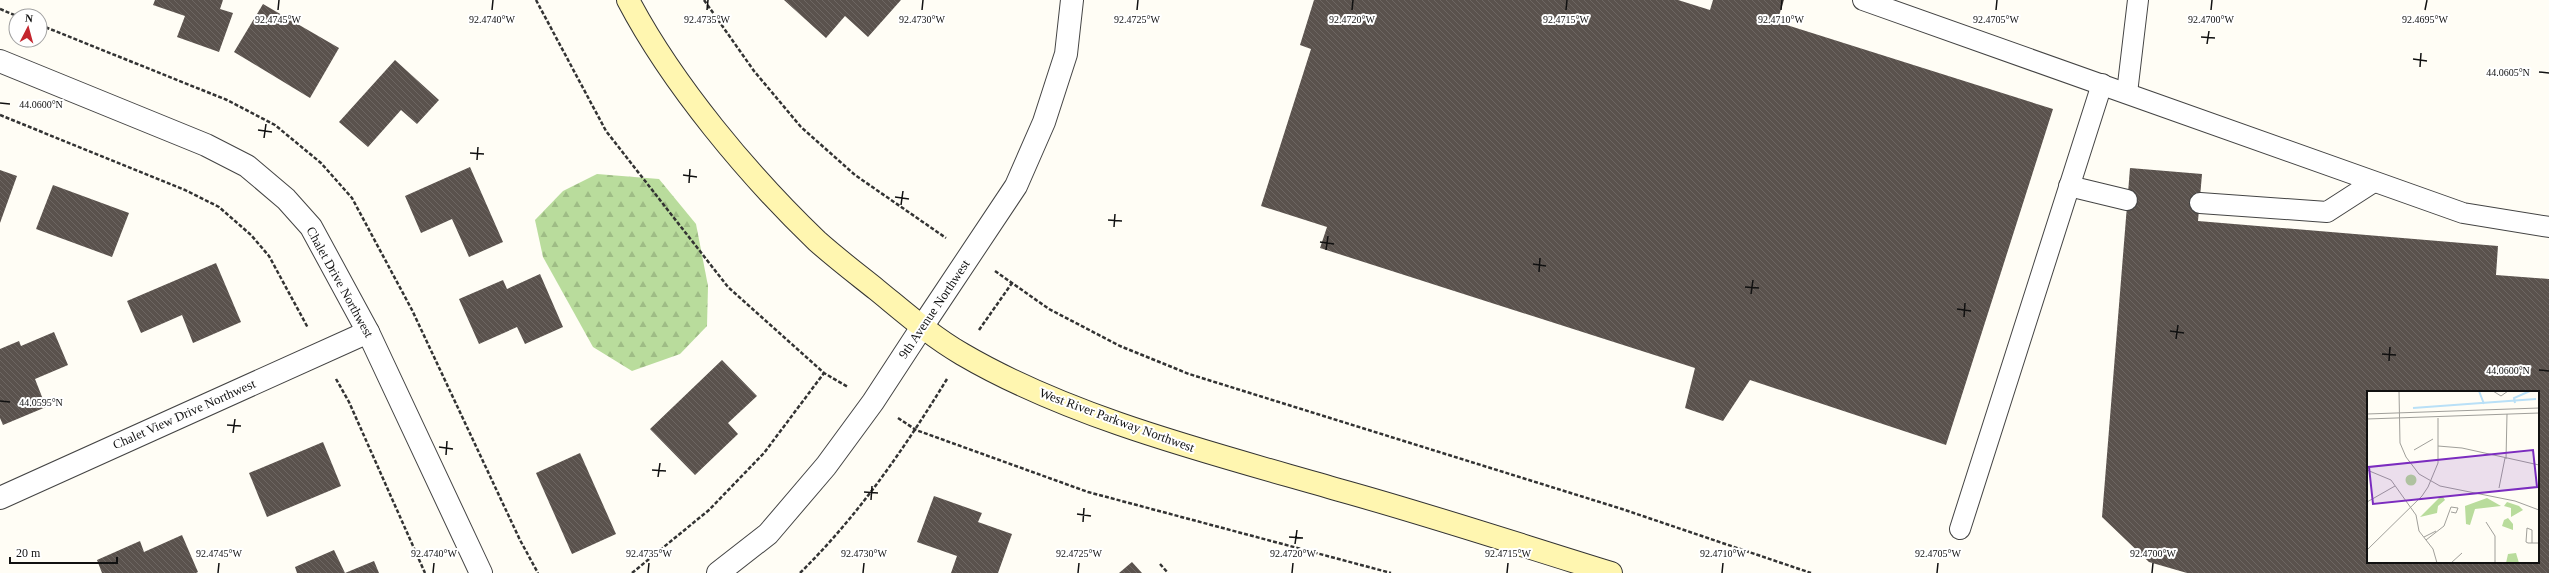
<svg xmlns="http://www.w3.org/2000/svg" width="2549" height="573" font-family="'Times New Roman',serif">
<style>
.forest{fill:url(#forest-firs)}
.building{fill:url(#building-back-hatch);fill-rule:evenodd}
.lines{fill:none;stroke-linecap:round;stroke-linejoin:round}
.service-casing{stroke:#444;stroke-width:22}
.minor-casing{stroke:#444;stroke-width:24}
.tertiary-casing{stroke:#444;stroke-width:24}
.secondary-casing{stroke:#333;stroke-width:24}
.path{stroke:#333;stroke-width:2.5;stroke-dasharray:4 2;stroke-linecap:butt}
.service{stroke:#fff;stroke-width:20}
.minor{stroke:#fff;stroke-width:22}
.tertiary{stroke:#fff;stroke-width:22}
.secondary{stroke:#fff6b0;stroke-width:22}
.ticks{fill:none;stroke:#111;stroke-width:1.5}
.labels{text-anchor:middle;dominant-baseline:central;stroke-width:4;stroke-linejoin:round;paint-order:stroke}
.street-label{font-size:13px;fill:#111;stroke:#fff}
.inset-river{fill:none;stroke:#b9e0f7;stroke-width:2}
.inset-road{fill:none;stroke:#a09f9a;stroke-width:1}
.view{fill:#7b2cbf;fill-opacity:0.15;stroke:#7b2cbf;stroke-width:2}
.inset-edge{fill:none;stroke:#111;stroke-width:2}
.ticks-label{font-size:10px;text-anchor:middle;fill:#111;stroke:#fff;stroke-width:4;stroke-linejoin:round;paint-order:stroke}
</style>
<defs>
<pattern id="forest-firs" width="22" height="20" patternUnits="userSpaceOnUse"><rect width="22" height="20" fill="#b9dc9c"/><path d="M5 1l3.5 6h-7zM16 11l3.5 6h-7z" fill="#9ebc85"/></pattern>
<pattern id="building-back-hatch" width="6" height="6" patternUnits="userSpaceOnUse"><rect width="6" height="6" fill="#5a524d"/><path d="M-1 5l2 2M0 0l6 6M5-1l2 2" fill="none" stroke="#6d6662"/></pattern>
</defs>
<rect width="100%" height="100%" fill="#fffdf5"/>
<!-- forest -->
<path class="forest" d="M597,174L659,179L696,224L708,286L707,326L680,354L632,371L593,347L543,257L535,220L563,191Z"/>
<!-- building -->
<g class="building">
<path d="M155,0H223L220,9L233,13L219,52L177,37L185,16L153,5Z"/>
<path d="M784,0H901L868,37L845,16L826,38Z"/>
<path d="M1314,0H1678L1710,10L1713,0H1784L1777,22L2053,109L1946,445L1750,380L1723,421L1685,408L1695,368L1320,248L1327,227L1261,206L1311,49L1300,45Z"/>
<path d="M263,4L339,48L310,98L234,52Z"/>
<path d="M395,60L439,100L417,124L401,110L368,147L339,122Z"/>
<path d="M470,167L503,242L469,257L452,219L421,233L405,196Z"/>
<path d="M2130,168L2202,174L2198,221L2498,246L2496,275L2549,279V573H2187L2149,562L2102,517ZM2368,392H2538V562H2368Z"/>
<path d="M0,170L17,176L0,223Z"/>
<path d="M53,185L129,213L112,257L36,229Z"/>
<path d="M216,263L241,322L193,343L182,315L141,333L127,301Z"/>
<path d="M540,274L563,327L525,344L517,327L479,344L459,299L503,280L507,289Z"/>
<path d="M54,332L68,365L35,379L46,407L3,425L0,418V349L19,341L21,346Z"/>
<path d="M722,360L757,396L728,423L738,434L695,475L650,429Z"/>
<path d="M323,442L341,486L267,517L249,473Z"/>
<path d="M580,453L616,534L572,554L536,473Z"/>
<path d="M934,496L982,513L978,522L1012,534L998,573H951L957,556L917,542Z"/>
<path d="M182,535L198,572L196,573H102L97,560L140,541L144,552Z"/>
<path d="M334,550L345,573H297L295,567Z"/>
<path d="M374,561L379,573H345Z"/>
<path d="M1132,562L1142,573H1119Z"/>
</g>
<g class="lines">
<defs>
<g id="service">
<path d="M1863,0L2463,213L2549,227"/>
<path d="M2127,93L2138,0"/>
<path d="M2069,186L2127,200"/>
<path d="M2200,203L2327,212L2372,183"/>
<path d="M1960,529L2102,84"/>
</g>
<g id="minor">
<path d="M0,61L206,145L247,166L286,199L311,227L368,332L481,573"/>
<path d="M922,327L1016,186L1044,122L1066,54L1072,0"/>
<path d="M0,498L368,332"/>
</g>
<path id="tertiary" d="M718,573L768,534L826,466L873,402L922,327"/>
<path id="secondary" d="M628,0C672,84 749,176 817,241C836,258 857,274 877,290C904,312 931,336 962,354C1073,419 1215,454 1339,490C1430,515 1520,545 1611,573"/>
</defs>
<!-- service casing -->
<use href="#service" class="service-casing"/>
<!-- minor casing -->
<use href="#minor" class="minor-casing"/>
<!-- tertiary casing -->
<use href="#tertiary" class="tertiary-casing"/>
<!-- secondary casing -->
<use href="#secondary" class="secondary-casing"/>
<!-- path -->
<g class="path">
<path d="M536,0L606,131L728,287L824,373L848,387"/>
<path d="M704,0L754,71L801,127L855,175L946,238"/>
<path d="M0,9L17,16"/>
<path d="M40,25L227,100L275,125L321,163L352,198L412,310L520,540L538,573"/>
<path d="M0,115L185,190L219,207L251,235L269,256L308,328"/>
<path d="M995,271L1049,309L1120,346L1189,374L1622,509L1811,573"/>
<path d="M979,330L1012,283"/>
<path d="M336,379L349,402L425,573"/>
<path d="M898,418L916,430L1088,492L1391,573"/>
<path d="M1160,564L1168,573"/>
<path d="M632,573L709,510L764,453L824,373"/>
<path d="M800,573C858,516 904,449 947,379"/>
</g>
<!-- service -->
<use href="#service" class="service"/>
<!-- minor -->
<use href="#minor" class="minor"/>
<!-- tertiary -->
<use href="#tertiary" class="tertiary"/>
<!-- secondary -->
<use href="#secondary" class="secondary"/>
</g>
<!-- ticks -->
<path class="ticks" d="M278,10L279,0M492,10L493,0M707,10L708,0M922,10L923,0M1137,10L1138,0M1352,10L1353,0M1566,10L1567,0M1781,10L1782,0M1996,10L1997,0M2211,10L2212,0M2425,10L2427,0M2201,37L2215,38M2207,44L2209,31M2413,59L2427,61M2420,67L2421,53M2539,72L2549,73M0,103L10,104M258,130L272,132M264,138L266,124M470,153L484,154M477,160L478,147M683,175L697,177M689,183L690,169M895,197L909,199M901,205L903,191M1108,220L1122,221M1114,227L1115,214M1320,242L1334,244M1326,250L1328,236M1533,264L1546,266M1539,272L1540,258M1745,287L1759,288M1751,294L1753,280M1957,309L1971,311M1964,317L1965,303M2170,331L2184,333M2176,339L2178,325M2382,354L2396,355M2389,361L2390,347M2539,370L2549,371M0,401L10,402M227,425L241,426M233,433L235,419M439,447L453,449M446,455L447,441M652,470L666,471M658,477L660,463M864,492L878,493M871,500L872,486M1077,514L1091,516M1083,522L1084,508M1289,537L1303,538M1295,544L1297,530M218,573L219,563M433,573L434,563M648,573L649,563M863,573L864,563M1078,573L1079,563M1292,573L1293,563M1507,573L1508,563M1722,573L1723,563M1937,573L1938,563M2152,573L2153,563"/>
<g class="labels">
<!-- street labels -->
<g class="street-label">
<text transform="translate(340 282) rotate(61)">Chalet Drive Northwest</text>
<text transform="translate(934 309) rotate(-56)">9th Avenue Northwest</text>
<text transform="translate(184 414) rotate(-24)">Chalet View Drive Northwest</text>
<text transform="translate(1117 420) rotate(20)">West River Parkway Northwest</text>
</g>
</g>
<!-- overview -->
<g transform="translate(2367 391)">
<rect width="172" height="172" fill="#fffdf5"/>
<path d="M38.5 89a5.5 5.5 0 1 1 11 0a5.5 5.5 0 1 1-11 0ZM73,106H76L78,109L71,115L70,122L53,126ZM120,107L134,115L108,118L103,134L99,133L98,115ZM140,111L152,115L156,119L144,126V117L137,115ZM141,127L146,133V139L135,135L137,129ZM149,162L152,172H139L141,163Z" fill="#b9dc9c"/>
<path class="inset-river" d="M112,0L117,13M148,12L147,7L163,0M46,17L169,8"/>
<path class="inset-road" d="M32,0L33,52L39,66L52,83L73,95L148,110L172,119M126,0L134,5L141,0M0,23L172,17M0,28L172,22M71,55L95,57L172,74M47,59L66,48M139,68L140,23M0,79L24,89L49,124L52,140L66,158L70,172M132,97L138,67M0,111L28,95M119,131L128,145V172M57,146L69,140M59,149L77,135L84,116L91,117L89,122L84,121M165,152V139L160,137L159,151L161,152H172M0,159L55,105L61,96L71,72V27M84,172L95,162"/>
<path class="view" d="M166,59L170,96L6,113L2,76Z"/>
<rect width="172" height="172" class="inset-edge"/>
</g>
<g class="ticks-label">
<text x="278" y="23">92.4745°W</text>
<text x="492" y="23">92.4740°W</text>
<text x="707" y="23">92.4735°W</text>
<text x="922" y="23">92.4730°W</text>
<text x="1137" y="23">92.4725°W</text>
<text x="1352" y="23">92.4720°W</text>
<text x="1566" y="23">92.4715°W</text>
<text x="1781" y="23">92.4710°W</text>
<text x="1996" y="23">92.4705°W</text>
<text x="2211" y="23">92.4700°W</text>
<text x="2425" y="23">92.4695°W</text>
<text x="2508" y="76">44.0605°N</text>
<text x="41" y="108">44.0600°N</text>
<text x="2508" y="374">44.0600°N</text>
<text x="41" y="406">44.0595°N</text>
<text x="219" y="557">92.4745°W</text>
<text x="434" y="557">92.4740°W</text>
<text x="649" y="557">92.4735°W</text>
<text x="864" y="557">92.4730°W</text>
<text x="1079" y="557">92.4725°W</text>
<text x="1293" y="557">92.4720°W</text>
<text x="1508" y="557">92.4715°W</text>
<text x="1723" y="557">92.4710°W</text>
<text x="1938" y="557">92.4705°W</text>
<text x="2153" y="557">92.4700°W</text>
</g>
<!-- north arrow -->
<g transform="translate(28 28) rotate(6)"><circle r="19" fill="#ffffff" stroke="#a0a0a0"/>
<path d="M0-3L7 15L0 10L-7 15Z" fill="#c4262e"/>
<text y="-6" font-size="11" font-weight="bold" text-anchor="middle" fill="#111111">N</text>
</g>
<!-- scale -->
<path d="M10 557v6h107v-6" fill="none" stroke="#111111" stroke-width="2"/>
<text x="16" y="557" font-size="12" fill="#111111" stroke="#ffffff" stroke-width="3" paint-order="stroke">20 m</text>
</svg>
